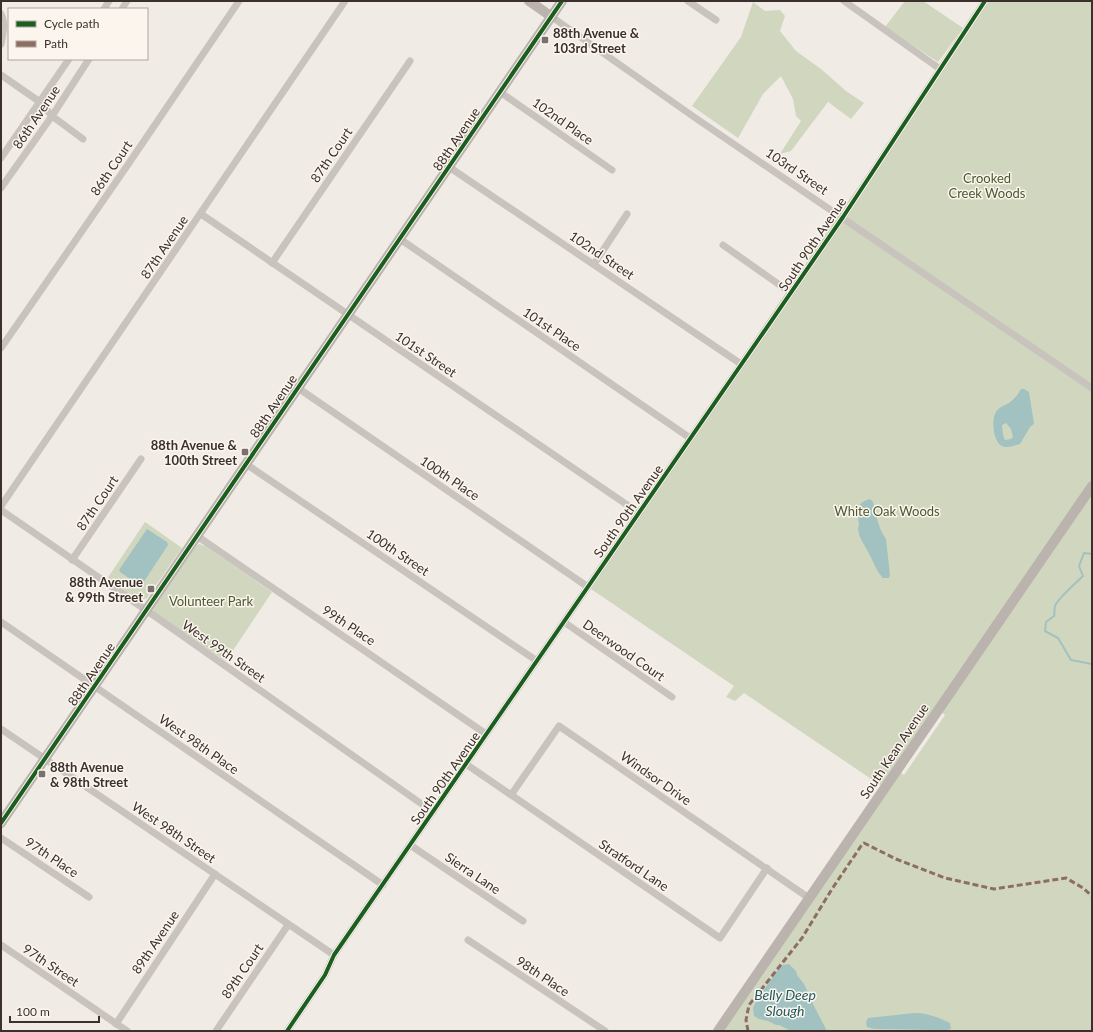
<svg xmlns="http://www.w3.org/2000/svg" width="1093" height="1032" font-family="Lato,sans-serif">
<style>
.green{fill:#d1d6bf;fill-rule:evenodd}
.water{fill:#a1c2c1;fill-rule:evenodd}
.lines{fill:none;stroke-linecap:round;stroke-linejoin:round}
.stream{stroke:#a1c2c1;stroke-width:2}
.street{stroke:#c9c3be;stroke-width:7}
.secondary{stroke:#bab3ae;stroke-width:10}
.quiet{stroke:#8d6e63;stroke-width:3;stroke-dasharray:6 3;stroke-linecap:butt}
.cycleway-casing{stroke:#fbf5ee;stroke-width:6}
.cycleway{stroke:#1b5e20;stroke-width:4}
.poi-dot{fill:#7a716c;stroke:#fbf5ee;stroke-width:1.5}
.labels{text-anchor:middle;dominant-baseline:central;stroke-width:3;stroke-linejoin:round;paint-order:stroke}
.poi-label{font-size:13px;font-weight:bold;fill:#3b302b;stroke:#fbf5ee;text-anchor:start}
.street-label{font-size:13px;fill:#3b302b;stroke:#fbf5ee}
.park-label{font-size:13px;fill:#4a5a2e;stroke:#fbf5ee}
.water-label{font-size:14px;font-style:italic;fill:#1f5a5e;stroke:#fbf5ee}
</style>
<rect width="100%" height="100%" fill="#f0ebe5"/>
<!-- green -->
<g class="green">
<path d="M905,1H923L963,28L938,62L885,27Z"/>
<path d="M989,1H1092V1031H719L886,789L744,693L735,701L726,697L734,686L591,589L666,470L840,213ZM939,710L945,715L904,775L897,770Z"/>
<path d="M753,2L765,11L780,10L785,16L780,31L796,51L821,69L846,91L864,103L851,119L828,102L791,151L780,154L801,121L796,116L793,99L781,76L763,94L738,138L692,106L741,37Z"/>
<path d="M145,522L182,548L147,598L140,600L132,597L107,579Z"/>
<path d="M199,544L205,546L272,592L226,661L158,616C155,614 153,612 153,607L196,546Z"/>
</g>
<!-- water -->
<g class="water">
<path d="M1021,389H1024L1029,392L1034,424L1030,427L1020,444C1015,445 1007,449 1002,446C993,442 991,419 996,412C999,407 1004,406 1009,403C1014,399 1018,395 1021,389ZM1006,423L1011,429L1013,437L1011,439L1005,440L1003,435L1002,425Z"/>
<path d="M870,499L873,502C876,514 878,528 886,539L890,575L889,578H883C876,571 874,562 869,554C865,544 859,540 858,528L859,526C858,514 855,502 870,499Z"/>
<path d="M147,529L167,542L168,545L143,583L139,585L120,572L119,570Z"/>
<path d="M789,964L796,971L797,975L804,984L815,1008L827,1031H791L779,1025H776L768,1021L759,1019L754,1016L753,1008L756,1001L779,968L783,965Z"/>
<path d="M914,1013C927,1013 938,1017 950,1023L951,1029L943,1031L939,1030L874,1029L867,1027L866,1022L868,1018Z"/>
</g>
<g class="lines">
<!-- stream -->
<path class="stream" d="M1092,554L1084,553L1079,566L1083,576C1076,583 1058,598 1055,606C1054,609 1055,613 1054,616L1046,622L1045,631L1058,638L1071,660L1092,664"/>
<!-- street -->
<g class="street">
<path d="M688,1L716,20"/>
<path d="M844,1L940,69"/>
<path d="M104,9L109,1"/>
<path d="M122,9L127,1"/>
<path d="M1,14C6,24 3,34 1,44"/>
<path d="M552,17L694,117L1092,388"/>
<path d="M1,75L40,102L52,116L83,139"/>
<path d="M500,92L612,170"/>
<path d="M1,158L69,59"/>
<path d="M449,167L741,364"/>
<path d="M1,188L52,116L89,59"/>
<path d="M201,214L639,513"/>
<path d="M400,239L690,438"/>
<path d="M723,245L791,293"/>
<path d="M272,263L410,61"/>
<path d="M594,264L627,214"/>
<path d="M1,348L127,166L239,1"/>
<path d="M298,388L588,587"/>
<path d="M246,464L537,661"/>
<path d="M1,506L345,1"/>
<path d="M1,510L156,617L433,812"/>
<path d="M197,536L486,734"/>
<path d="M72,560L141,459"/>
<path d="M1,622L383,885"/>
<path d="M564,622L672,697"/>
<path d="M1,729L334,955"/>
<path d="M466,764L720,938L767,868"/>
<path d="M511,795L559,726L809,898"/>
<path d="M1,838L89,897"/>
<path d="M410,845L523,921"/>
<path d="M468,940L605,1031"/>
<path d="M1,945L127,1031"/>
<path d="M116,1024L215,874"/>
<path d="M216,1031L288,925"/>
<path d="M287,1031L325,975L334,955L843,217L985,1"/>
</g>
<!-- secondary -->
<g class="secondary">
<path d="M529,1L552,17"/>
<path d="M1,823L562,1"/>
<path d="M718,1031L1092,486"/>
</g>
<!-- quiet -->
<path class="quiet" d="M748,1031L746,1020L749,1005L802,938L832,889L861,846L864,843L896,859L945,878L994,889L1066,878L1083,888L1092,896"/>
<defs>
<g id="cycleway">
<path d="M1,823L562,1"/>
<path d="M287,1031L325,975L334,955L843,217L985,1"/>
</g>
</defs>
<!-- cycleway casing -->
<use href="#cycleway" class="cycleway-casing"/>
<!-- cycleway -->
<use href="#cycleway" class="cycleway"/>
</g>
<!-- markers -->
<g class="poi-dot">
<rect x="541" y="36" width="8" height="8" rx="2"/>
<rect x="241" y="448" width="8" height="8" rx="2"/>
<rect x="147" y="585" width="8" height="8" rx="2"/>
<rect x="38" y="770" width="8" height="8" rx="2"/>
</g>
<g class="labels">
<!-- poi labels -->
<g class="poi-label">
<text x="553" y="33">88th Avenue &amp;<tspan x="553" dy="15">103rd Street</tspan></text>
<text x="237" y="445" text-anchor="end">88th Avenue &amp;<tspan x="237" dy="15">100th Street</tspan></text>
<text x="143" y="582" text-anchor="end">88th Avenue<tspan x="143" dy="15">&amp; 99th Street</tspan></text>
<text x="50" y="767">88th Avenue<tspan x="50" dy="15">&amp; 98th Street</tspan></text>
</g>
<!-- street labels -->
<g class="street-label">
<text transform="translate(36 117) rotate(-56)">86th Avenue</text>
<text transform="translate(563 121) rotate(35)">102nd Place</text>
<text transform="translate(456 139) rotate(-56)">88th Avenue</text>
<text transform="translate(331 155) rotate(-56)">87th Court</text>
<text transform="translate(111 168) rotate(-56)">86th Court</text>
<text transform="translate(797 171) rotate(34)">103rd Street</text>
<text transform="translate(812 244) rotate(-56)">South 90th Avenue</text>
<text transform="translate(164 247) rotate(-56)">87th Avenue</text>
<text transform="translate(602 255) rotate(34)">102nd Street</text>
<text transform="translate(552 329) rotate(34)">101st Place</text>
<text transform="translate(426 354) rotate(34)">101st Street</text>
<text transform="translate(273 406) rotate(-56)">88th Avenue</text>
<text transform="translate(450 478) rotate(34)">100th Place</text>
<text transform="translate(97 503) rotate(-56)">87th Court</text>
<text transform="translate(628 511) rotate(-55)">South 90th Avenue</text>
<text transform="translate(398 552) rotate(34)">100th Street</text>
<text transform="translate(349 625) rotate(34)">99th Place</text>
<text transform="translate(624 650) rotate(35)">Deerwood Court</text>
<text transform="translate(224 651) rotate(35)">West 99th Street</text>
<text transform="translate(91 674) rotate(-56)">88th Avenue</text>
<text transform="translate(199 744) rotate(35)">West 98th Place</text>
<text transform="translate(894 751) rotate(-56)">South Kean Avenue</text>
<text transform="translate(445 778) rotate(-55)">South 90th Avenue</text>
<text transform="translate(656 778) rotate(35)">Windsor Drive</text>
<text transform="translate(174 832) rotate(34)">West 98th Street</text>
<text transform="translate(52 857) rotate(34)">97th Place</text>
<text transform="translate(634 865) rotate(34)">Stratford Lane</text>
<text transform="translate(473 873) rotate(34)">Sierra Lane</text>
<text transform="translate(155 942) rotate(-56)">89th Avenue</text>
<text transform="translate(51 965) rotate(34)">97th Street</text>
<text transform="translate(242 971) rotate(-56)">89th Court</text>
<text transform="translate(543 976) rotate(34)">98th Place</text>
</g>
<!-- park labels -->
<g class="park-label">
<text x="987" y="178">Crooked<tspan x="987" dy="15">Creek Woods</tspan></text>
<text x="887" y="511">White Oak Woods</text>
<text x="211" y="601">Volunteer Park</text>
</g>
<!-- water labels -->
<g class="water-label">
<text x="785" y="994">Belly Deep<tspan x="785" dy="16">Slough</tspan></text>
</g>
</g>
<!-- border -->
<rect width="1093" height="1032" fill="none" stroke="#3b302b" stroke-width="4"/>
<!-- legend -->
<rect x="8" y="8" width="140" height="52" fill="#fbf5ee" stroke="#aea6a0"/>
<rect x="16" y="21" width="20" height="6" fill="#1b5e20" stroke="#aea6a0"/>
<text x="44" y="28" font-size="12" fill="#3b302b">Cycle path</text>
<rect x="16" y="41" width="20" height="6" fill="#8d6e63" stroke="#aea6a0"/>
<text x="44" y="48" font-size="12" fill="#3b302b">Path</text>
<!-- scale -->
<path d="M10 1016v6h89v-6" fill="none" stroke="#3b302b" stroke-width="2"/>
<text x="16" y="1016" font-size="12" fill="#3b302b" stroke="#fbf5ee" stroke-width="3" paint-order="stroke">100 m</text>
</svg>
